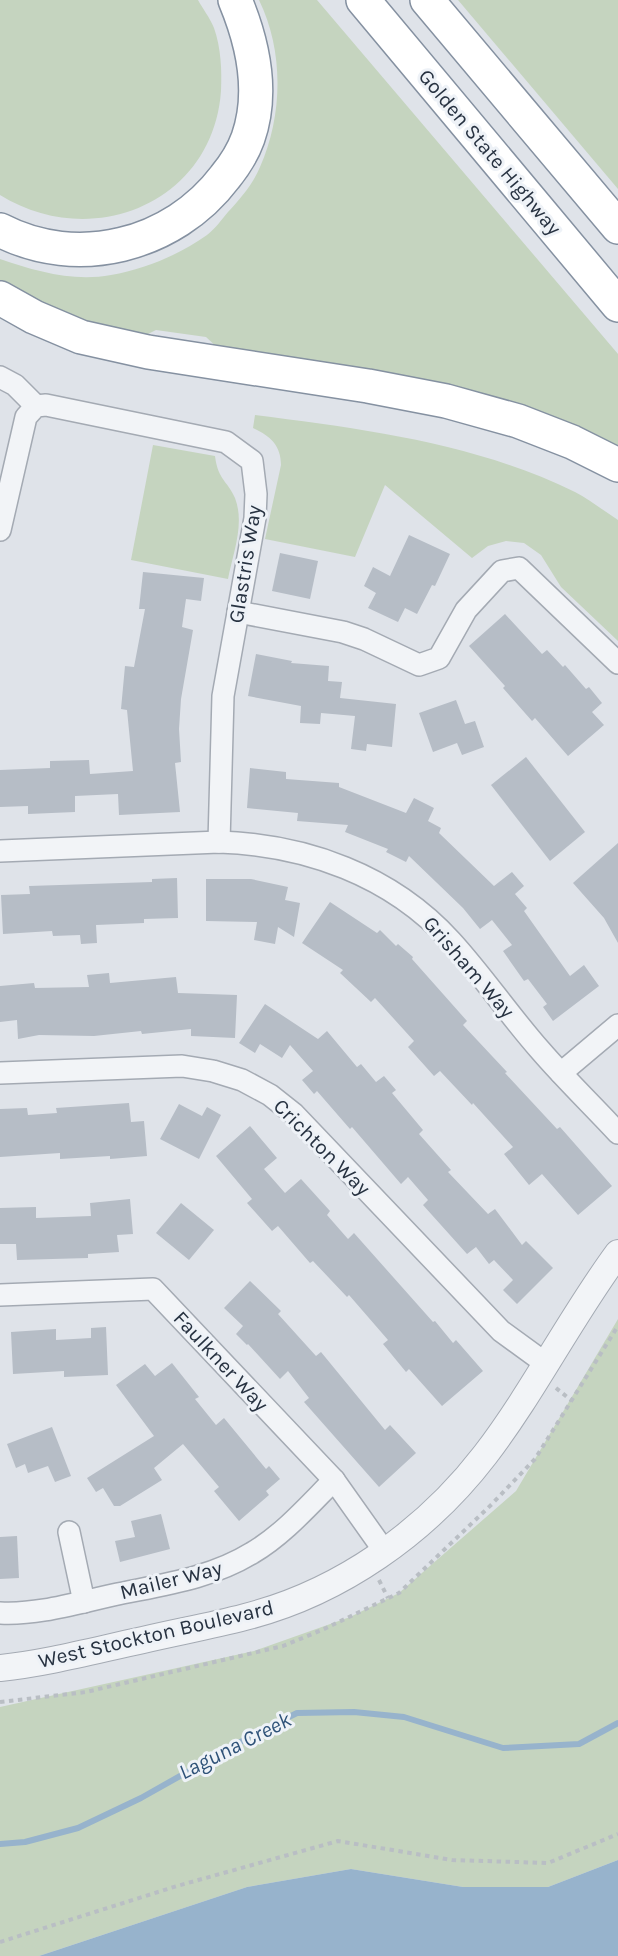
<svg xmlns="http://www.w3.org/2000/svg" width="618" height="1956" font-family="Karla,sans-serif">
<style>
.green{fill:#c5d4bf}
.water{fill:#97b3cc}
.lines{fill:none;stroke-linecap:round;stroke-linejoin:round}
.stream{stroke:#97b3cc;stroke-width:6}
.building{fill:#b6bdc6}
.minor-casing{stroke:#a4aab3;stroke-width:24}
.tertiary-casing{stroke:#a4aab3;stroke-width:28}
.motorway-casing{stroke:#8591a1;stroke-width:36}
.path{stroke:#b9bec4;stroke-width:4;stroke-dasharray:4.5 4.5;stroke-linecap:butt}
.minor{stroke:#f2f4f7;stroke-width:21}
.tertiary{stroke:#f2f4f7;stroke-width:26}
.motorway{stroke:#fff;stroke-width:33}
.labels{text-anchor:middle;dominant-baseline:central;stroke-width:6;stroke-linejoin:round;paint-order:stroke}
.street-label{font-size:21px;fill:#273241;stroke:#eef2f7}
.water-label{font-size:22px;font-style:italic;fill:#2e5278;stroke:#eef2f7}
</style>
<rect width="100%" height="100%" fill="#dfe3e9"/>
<!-- green -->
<g class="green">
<path d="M0,0H198C203,9 210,18 214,28C221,48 222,70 221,91C213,203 92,252 0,195Z"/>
<path d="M259,0H317L618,354V450L221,351L206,337L156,330L140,338L91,324L43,305L0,281V259C35,271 73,282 111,275C145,269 179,255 207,235C215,229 222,219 228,212C240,199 253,184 260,167C283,115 284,51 259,0Z"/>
<path d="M458,0H618V189Z"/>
<path d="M255,415C364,429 475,443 575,492C590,500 604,511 618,520V641L561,587L541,555L524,543L506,541L488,546L472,558L385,485L355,557L265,539L281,465C281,445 270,436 253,428Z"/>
<path d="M153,445L215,456C218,480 227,480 235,498C245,524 233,553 228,579L131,560Z"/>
<path d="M618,1319V1860L548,1887H463L351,1869L247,1887L39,1956H0V1707L254,1651L350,1617L399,1593L516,1491Z"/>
</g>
<!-- water -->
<path class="water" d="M618,1860V1956H39L247,1887L351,1869L463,1887H548Z"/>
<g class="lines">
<!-- stream -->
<path class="stream" d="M0,1844L25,1842L78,1828L141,1798L251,1736L297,1713L354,1712L404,1717L503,1748L579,1744L618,1723"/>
</g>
<!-- building -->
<g class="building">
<path d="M409,535L450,554L435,586L432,585L417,614L405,608L398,622L368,608L376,593L364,586L373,567L390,576Z"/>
<path d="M280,553L318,561L310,599L272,591Z"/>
<path d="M143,572L204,578L201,601L186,599L182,627L193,630L181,699L179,729L181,762L175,763L180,812L119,815L118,794L75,796V812L28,814V806L0,807V770L50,768V761L89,760L90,774L133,771L127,710L121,709L125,666L134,667L145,609H139Z"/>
<path d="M505,614L542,654L547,650L563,667L565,665L586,689L589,687L602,703L592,712L604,725L568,756L535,718L532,721L503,688L505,686L469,646Z"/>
<path d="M256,654L292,661L291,663L329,666L328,681L342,682L340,698L396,704L392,747L367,744L366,751L351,749L355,716L321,713L320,724L300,723L301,706L248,696Z"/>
<path d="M456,700L465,724L475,721L484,747L462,755L457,743L433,752L419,713Z"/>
<path d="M526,757L585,832L550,861L491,785Z"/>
<path d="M250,768L286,772V779L339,783V787L406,813L414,798L434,808L428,821L441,828L439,833L494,886L512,872L524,886L515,894L527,908L524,911L570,976L584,965L599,986L553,1021L543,1007L547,1004L528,979L524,981L503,951L512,945L492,920L480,929L463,908L409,856L406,862L386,852L388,849L345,832L348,825L297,821L298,813L247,808Z"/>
<path d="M618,843V943L604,918L573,883Z"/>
<path d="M177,878L178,918L144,919V923L96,925L97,943L81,944L80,935L53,936L52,931L3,934L1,895L30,894L29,886L152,882V879Z"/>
<path d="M206,879H251L288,887L285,900L300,903L294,937L278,927L275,944L254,940L257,922L206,921Z"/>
<path d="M330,902L377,933L380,930L396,946L398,944L413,957L412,959L467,1021L463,1025L507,1072L505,1073L557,1129L560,1127L612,1186L578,1215L542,1174L529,1185L504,1154L513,1147L473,1103L472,1105L440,1071L434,1076L408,1047L414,1041L375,998L371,1002L340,973L343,970L302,943Z"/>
<path d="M109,973L110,983L176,977L178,993L237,995L235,1038L191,1036V1029L142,1034L141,1031L94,1036L39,1035L18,1039L17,1020L0,1022V986L34,983L35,988L89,987L87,975Z"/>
<path d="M265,1004L318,1039L327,1031L357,1067L361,1064L376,1082L384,1076L396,1090L392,1093L423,1130L419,1134L451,1170L448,1172L488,1214L495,1209L522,1245L526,1241L553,1268L517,1304L503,1290L513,1280L494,1260L489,1264L476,1247L467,1254L423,1205L428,1200L408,1177L401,1184L352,1127L350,1129L317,1091L314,1094L302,1080L313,1071L290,1045L282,1058L260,1044L255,1053L239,1043Z"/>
<path d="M129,1103L131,1122L144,1121L147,1156L110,1159V1156L60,1159V1153L0,1157V1109L27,1108L28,1115L57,1113L56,1108Z"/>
<path d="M179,1104L202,1116L207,1107L221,1115L199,1159L160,1139Z"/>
<path d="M250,1126L277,1158L264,1169L285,1193L301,1179L330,1211L327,1215L348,1239L354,1233L433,1322L435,1321L453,1343L456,1340L483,1371L442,1406L409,1369L406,1372L383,1344L388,1340L349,1295L347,1297L313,1261L310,1263L278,1226L272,1231L247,1203L252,1199L216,1156Z"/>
<path d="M130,1199L133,1234L117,1235L119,1252L88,1254V1258L17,1260L16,1244H0V1208L36,1207V1218L91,1216L90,1203Z"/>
<path d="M181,1203L214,1230L189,1260L156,1233Z"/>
<path d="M250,1281L281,1311L278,1314L316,1356L321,1352L385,1430L390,1425L416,1453L379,1487L304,1402L309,1398L288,1371L280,1379L248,1344L247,1345L236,1334L243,1326L224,1308Z"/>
<path d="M106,1327L108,1375L64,1377V1371L13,1374L11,1332L56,1329V1340L91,1338V1328Z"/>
<path d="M172,1363L199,1397L195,1399L216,1425L224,1418L266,1469L269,1466L280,1479L266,1491L269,1495L239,1521L214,1491L219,1487L183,1444L154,1468L162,1480L120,1506H114L103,1488L96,1492L87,1478L154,1436L116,1385L145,1364L155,1376Z"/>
<path d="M52,1427L71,1476L55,1482L48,1466L28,1473L25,1464L16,1468L7,1444Z"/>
<path d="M161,1514L170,1549L120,1562L115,1541L135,1537L131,1521Z"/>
<path d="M17,1536L19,1578L0,1579V1537Z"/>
</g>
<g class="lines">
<defs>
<g id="minor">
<path d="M0,377L15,385L36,406"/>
<path d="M0,530L26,417L36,406L46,405L226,442L252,461L256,494L255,518L223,696L219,842"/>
<path d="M238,612L343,632L364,639L419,665L439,658L466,610L502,571L519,568L618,663"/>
<path d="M0,851L219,842C306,845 391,875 451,941C483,976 509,1015 540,1050C565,1079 592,1105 618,1133"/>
<path d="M0,1073L182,1066L213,1071L242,1080L270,1095L294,1114L501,1331L545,1363"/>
<path d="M561,1073L618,1025"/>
<path d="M0,1295L153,1289L334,1480L385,1552"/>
<path d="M69,1532L84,1602"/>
<path d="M0,1613C38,1615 76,1603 113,1595C160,1585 210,1579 252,1553C283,1535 309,1505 334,1480"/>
</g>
<path id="tertiary" d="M0,1668C48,1663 96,1650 143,1640C177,1632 211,1626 245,1617C340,1593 426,1532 485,1455C534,1391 570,1318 618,1253"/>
<g id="motorway">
<path d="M363,0L618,305"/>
<path d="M427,0L618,227"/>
<path d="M0,230C77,270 173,246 225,177C234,166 243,152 248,138C264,92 253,43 235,0"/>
<path d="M0,298L34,317L81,337L148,352L368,386L446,401L518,421L572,442L618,465"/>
</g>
</defs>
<!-- minor casing -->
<use href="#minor" class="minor-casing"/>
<!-- tertiary casing -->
<use href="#tertiary" class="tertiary-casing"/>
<!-- motorway casing -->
<use href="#motorway" class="motorway-casing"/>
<!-- path -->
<g class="path">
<path d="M556,1388L572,1401"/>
<path d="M379,1580L388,1598"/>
<path d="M0,1702L86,1692L283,1646L322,1630L399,1593L492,1504L535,1459L618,1326"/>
<path d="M0,1942L177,1886L338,1841L452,1860L548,1863L618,1834"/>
</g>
<!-- minor -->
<use href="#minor" class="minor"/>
<!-- tertiary -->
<use href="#tertiary" class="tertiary"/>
<!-- motorway -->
<use href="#motorway" class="motorway"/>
</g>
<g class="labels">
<!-- street labels -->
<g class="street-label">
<text transform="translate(490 152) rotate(50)">Golden State Highway</text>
<text transform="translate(245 564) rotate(-81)">Glastris Way</text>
<text transform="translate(469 967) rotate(49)">Grisham Way</text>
<text transform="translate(322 1147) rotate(45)">Crichton Way</text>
<text transform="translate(221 1361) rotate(47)">Faulkner Way</text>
<text transform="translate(171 1580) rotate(-14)">Mailer Way</text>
<text transform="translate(156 1634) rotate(-13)">West Stockton Boulevard</text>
</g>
<!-- water labels -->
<g class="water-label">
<text transform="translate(235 1746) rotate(-27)">Laguna Creek</text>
</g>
</g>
</svg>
